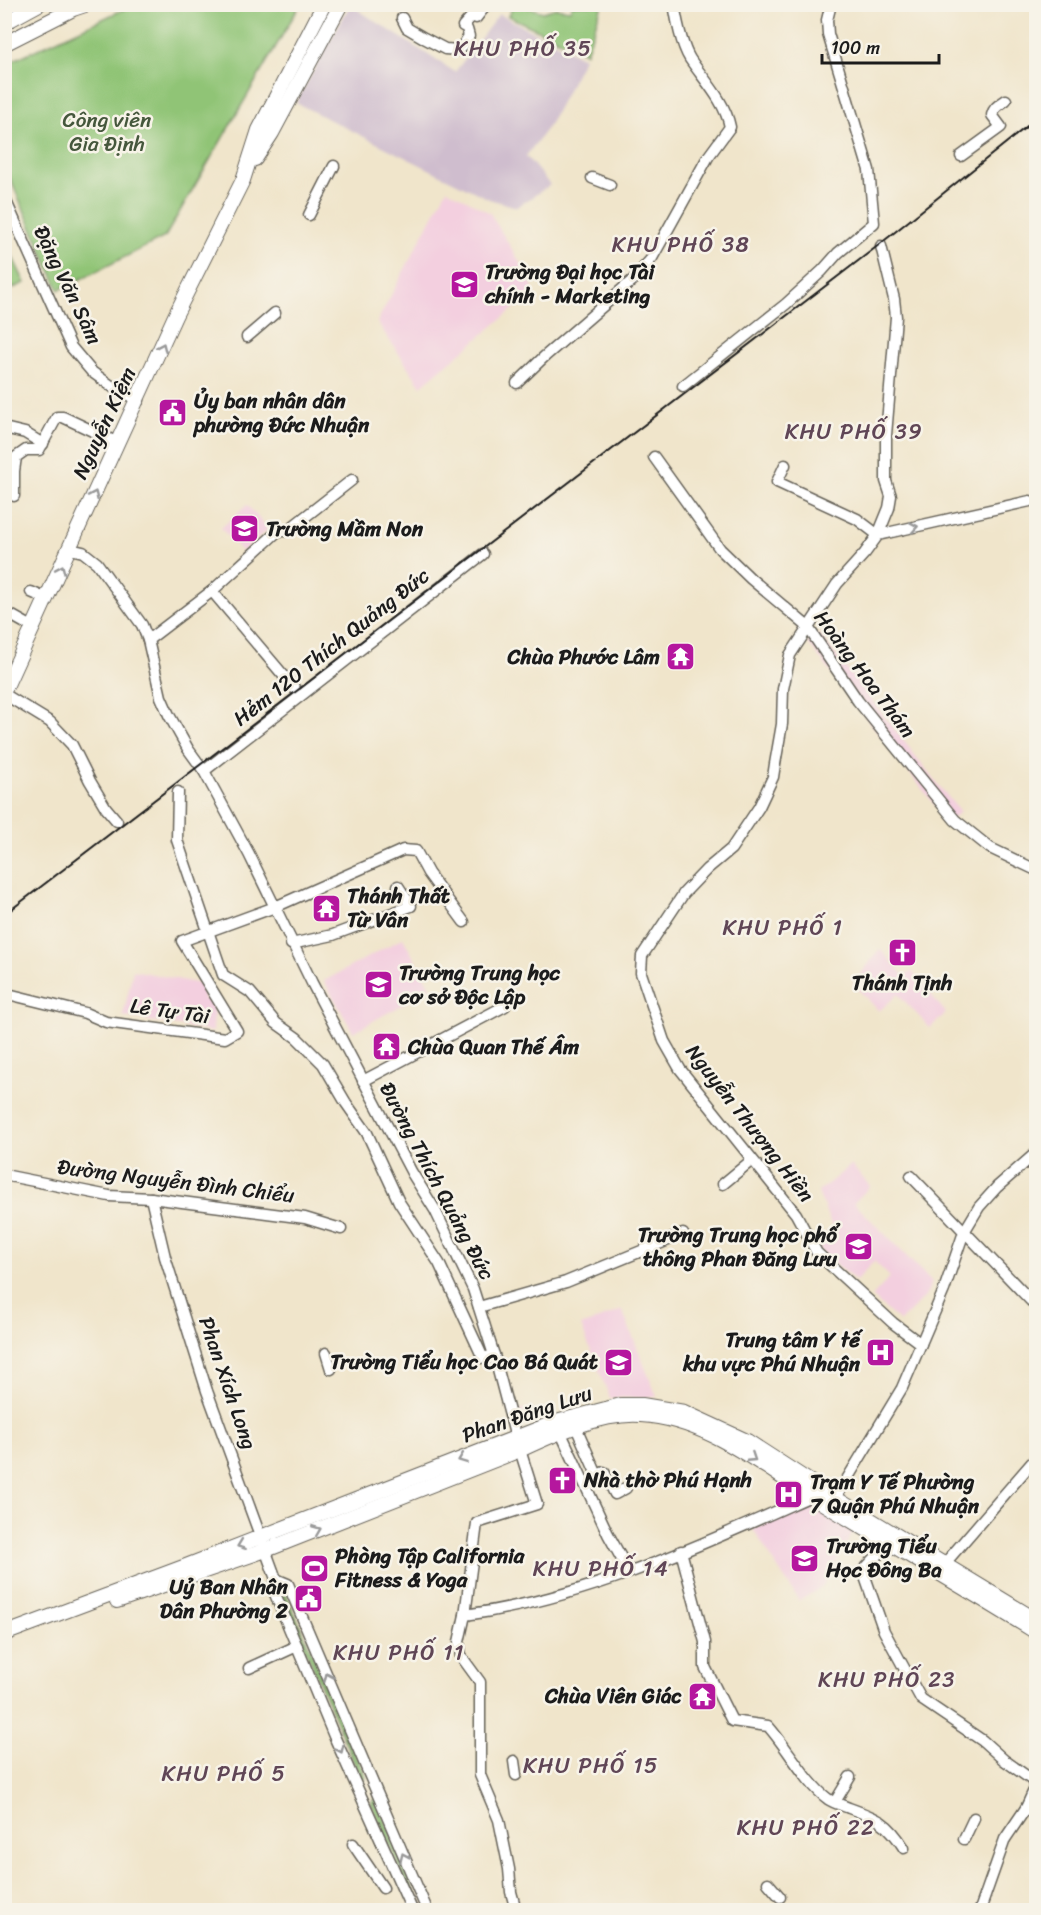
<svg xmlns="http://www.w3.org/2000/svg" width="1041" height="1915" font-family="Sriracha,sans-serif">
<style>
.built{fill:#f3cfdf}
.industrial{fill:#cfbdce}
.green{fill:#90c476;stroke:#567049;stroke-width:1.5}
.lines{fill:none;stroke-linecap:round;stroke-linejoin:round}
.minor-casing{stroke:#666259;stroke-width:13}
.major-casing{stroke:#666259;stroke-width:16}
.minor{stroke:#fff;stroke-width:10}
.major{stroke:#fff;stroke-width:14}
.rail{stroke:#1c1c1c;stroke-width:2}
.oneway{stroke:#999}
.labels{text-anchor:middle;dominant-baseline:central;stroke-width:5;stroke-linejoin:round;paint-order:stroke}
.park-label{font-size:21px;fill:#45573c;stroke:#f7f3e8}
.poi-label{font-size:21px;font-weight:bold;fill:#1c1c1c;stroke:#f7f3e8;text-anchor:start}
.street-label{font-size:21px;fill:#1c1c1c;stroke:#f7f3e8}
.neighbourhood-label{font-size:22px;letter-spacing:1.5px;fill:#604656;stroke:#f7f3e8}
</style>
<rect width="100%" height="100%" fill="#f7f3e8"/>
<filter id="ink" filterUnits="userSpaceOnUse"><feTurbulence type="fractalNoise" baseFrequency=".0167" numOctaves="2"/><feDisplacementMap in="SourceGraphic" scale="12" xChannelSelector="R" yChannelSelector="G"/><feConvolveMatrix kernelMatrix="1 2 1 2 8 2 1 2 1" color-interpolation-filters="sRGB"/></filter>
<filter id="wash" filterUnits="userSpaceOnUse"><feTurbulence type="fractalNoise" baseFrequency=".008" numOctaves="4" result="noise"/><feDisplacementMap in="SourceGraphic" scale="24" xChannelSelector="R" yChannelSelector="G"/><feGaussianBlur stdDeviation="1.35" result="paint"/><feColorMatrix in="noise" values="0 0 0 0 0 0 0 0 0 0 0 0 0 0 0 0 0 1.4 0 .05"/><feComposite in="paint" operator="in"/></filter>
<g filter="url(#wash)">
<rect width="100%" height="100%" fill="#f0e5cb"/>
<!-- built -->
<g class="built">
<path d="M447,189L490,213L530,279L533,289L529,296L421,386L377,322Z"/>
<path d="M247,505L268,529L242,552L221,528Z"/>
<path d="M819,634L960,812L948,822L808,643Z"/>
<path d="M403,938L431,989L353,1032L324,981Z"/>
<path d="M880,949L904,976L912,971L946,1013L930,1028L898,994L879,1011L853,984Z"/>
<path d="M133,970L205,985L203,999L214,1001L213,1032L123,1016Z"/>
<path d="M851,1165L870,1186L854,1203L932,1282L925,1297L900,1322L872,1297L890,1277L874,1261L856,1281L822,1252L816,1242L832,1227L818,1192Z"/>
<path d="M622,1310L657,1397L610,1398L581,1326Z"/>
<path d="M531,1407L536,1422L519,1428L514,1412Z"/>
<path d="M810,1502L855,1529L822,1587L799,1601L753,1529Z"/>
</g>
<!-- industrial -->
<path class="industrial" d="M350,5L455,72L499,14L584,58L548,127L526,156L550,185L517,207L489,199L296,103Z"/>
<!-- green -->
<g class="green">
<path d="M135,4L300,5L165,237L59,290L5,167V64Z"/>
<path d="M514,5H528L527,7L543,12L556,8L570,10L572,5H602L586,53L508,16Z"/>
<path d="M5,241L25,283L5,292H4Z"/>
<path d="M282,1584L366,1777L364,1778L360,1777L279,1588Z"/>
<path d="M374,1799L377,1800L417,1899L413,1898L371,1803Z"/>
</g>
</g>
<g filter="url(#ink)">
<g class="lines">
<defs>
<g id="minor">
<path d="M402,18L407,28L424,38L445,49L460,50L469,36L467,29"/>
<path d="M463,26L473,15L476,18L483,9L476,4"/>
<path d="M961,156L1001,127L992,115C994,107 999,105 1006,100"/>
<path d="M592,178L610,185"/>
<path d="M4,197L71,347L92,372L117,390L139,400"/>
<path d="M309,215L334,166"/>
<path d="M247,337L275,313"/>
<path d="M517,383L544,357L633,280L652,258L708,157L730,127C725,101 704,80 690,59C681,44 677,22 674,4"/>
<path d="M683,386L786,304L822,271L838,253L874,223L869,170L828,34L827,20L831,4"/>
<path d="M4,428L25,433L43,444"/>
<path d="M654,457L720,549L751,579L807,626L858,701L955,820L990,848L1036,870"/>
<path d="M785,465L777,482L857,519L878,535L889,508L891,496L886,481V435L896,317L894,299L881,246"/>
<path d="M14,496V471L16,457L26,450H39L57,417H63L118,443"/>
<path d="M70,549L83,552L97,563L142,625L148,640L161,697L169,715L188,749L204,771L249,854L312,983L412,1173L435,1210L473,1289L494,1355L516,1438"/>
<path d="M212,591L295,689"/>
<path d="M31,592L47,599"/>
<path d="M4,610L9,614L34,628"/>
<path d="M148,640L212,591L278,531H287L352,480"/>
<path d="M4,694L50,722L72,745L90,781L106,808L117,821"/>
<path d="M204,771L483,554"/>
<path d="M178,792L177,840L223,975L250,992L276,1023L297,1038L323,1064L346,1103L367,1133L399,1202L439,1263L483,1358L494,1355"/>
<path d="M291,944L333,935L411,906L398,886"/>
<path d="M4,993L85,1013L106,1022L225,1038L237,1031L182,941L275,907L403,850L416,851L428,873L464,922"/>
<path d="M363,1081L505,1006"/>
<path d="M4,1175L109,1196L151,1198L305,1218L341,1229"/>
<path d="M911,1176L1036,1306"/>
<path d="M723,1184L752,1160"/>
<path d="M151,1198L165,1257L207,1391L276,1579L273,1589L334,1736L412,1910"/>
<path d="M479,1307L566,1282L683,1234"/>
<path d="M921,1344L893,1323L817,1253L796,1214L680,1069L664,1041L641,973L642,956L684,893L707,869L731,849L759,807L773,777L775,764L782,724L783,689L790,655L837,584L865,553L878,535L1030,501"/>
<path d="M326,1353L331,1369"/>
<path d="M576,1427L597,1475L604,1472L615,1494L626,1488"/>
<path d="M560,1431L608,1534L629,1572"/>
<path d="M832,1504L902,1388L944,1290L964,1232L979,1207L997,1187L1036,1153"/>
<path d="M890,1542L863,1571L884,1631L921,1699L983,1741L1004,1760L1032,1780L1035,1788L1026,1808L1036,1814"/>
<path d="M681,1551L705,1642V1667L732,1721L768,1726C787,1747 806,1783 828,1799C834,1803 842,1805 849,1808C877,1818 888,1822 904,1848"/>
<path d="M940,1569L1036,1458"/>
<path d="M276,1579L288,1584L427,1910"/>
<path d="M465,1615C586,1599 701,1545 811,1496L813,1492"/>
<path d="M249,1668L297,1646"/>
<path d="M514,1761L516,1775"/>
<path d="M835,1802L850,1777"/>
<path d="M964,1839L974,1818"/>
<path d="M353,1844L383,1888"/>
<path d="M768,1883L780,1897"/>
<path d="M516,1910L511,1892L509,1869L499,1820L480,1775V1682L461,1656L459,1642L465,1615L477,1523L537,1504L520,1450"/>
<path d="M980,1910L1005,1839L1026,1808"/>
</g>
<g id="major">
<path d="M4,23L39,4"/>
<path d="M4,44L73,9L88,4"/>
<path d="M255,159L272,133L341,4"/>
<path d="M4,691L175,316L243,180L259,130L324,4"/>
<path d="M117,1601L266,1550L520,1450C554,1434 603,1412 641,1415C706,1419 758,1463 811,1496C886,1542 962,1586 1036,1632"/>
<path d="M4,1634L186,1566L556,1422L621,1405H642L684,1412L747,1441L835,1498L1036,1620"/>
</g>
</defs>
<!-- minor casing -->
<use href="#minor" class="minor-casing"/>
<!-- major casing -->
<use href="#major" class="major-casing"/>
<!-- minor -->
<use href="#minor" class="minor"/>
<!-- major -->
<use href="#major" class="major"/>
<!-- rail -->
<path class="rail" d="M4,915L875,248L1036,119"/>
</g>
<!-- one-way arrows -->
<defs><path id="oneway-chevron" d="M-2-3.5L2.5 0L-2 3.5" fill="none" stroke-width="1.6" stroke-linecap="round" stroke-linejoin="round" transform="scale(1.5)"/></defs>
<g class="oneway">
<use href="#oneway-chevron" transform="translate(162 347) rotate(-66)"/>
<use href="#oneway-chevron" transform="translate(94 495) rotate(-66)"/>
<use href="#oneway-chevron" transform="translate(914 527) rotate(-10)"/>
<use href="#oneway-chevron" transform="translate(61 569) rotate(-66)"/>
<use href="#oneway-chevron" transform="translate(752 1458) rotate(33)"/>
<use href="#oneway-chevron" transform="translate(462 1459) rotate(159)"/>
<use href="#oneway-chevron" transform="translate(317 1530) rotate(-22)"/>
<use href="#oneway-chevron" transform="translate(241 1545) rotate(159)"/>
<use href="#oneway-chevron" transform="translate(328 1677) rotate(-114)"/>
<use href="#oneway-chevron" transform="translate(340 1749) rotate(66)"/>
<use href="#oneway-chevron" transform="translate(404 1857) rotate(-114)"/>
</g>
</g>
<!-- icons -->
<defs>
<symbol id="university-square" viewBox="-11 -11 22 22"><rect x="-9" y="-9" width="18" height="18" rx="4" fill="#b5179e" stroke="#f7f3e8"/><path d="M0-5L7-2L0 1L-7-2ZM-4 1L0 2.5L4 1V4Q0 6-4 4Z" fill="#fff"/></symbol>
<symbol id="civic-square" viewBox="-11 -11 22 22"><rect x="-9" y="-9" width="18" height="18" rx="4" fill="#b5179e" stroke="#f7f3e8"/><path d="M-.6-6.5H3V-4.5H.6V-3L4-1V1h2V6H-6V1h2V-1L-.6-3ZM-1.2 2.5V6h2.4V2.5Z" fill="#fff"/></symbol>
<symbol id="school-square" viewBox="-11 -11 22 22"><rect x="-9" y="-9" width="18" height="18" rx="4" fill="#b5179e" stroke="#f7f3e8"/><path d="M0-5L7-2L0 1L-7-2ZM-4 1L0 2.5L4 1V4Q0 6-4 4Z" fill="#fff"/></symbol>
<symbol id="temple-square" viewBox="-11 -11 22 22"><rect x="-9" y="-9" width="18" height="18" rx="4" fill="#b5179e" stroke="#f7f3e8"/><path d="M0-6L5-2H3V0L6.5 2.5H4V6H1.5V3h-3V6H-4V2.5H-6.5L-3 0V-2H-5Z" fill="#fff"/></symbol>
<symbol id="church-square" viewBox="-11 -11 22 22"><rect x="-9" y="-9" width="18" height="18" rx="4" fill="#b5179e" stroke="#f7f3e8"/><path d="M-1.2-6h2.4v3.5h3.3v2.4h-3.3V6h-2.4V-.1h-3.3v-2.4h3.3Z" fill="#fff"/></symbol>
<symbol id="hospital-square" viewBox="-11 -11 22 22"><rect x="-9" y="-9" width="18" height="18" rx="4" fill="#b5179e" stroke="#f7f3e8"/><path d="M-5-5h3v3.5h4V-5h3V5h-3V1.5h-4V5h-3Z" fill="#fff"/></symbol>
<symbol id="stadium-square" viewBox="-11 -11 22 22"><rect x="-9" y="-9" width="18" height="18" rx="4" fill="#b5179e" stroke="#f7f3e8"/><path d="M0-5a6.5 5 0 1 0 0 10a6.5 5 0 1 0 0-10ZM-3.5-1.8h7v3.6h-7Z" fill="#fff"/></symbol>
</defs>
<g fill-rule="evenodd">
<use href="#university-square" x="448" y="268" width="33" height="33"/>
<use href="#civic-square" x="156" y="396" width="33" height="33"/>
<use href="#school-square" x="228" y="512" width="33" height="33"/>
<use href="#temple-square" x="664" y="640" width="33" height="33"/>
<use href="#temple-square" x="310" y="892" width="33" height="33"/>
<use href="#church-square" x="886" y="936" width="33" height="33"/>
<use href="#school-square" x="362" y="968" width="33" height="33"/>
<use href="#temple-square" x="370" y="1030" width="33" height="33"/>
<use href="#school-square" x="842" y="1230" width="33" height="33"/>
<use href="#hospital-square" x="864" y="1336" width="33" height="33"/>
<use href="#school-square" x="602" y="1346" width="33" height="33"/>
<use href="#church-square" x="546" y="1464" width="33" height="33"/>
<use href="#hospital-square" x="772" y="1478" width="33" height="33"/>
<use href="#school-square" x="788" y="1542" width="33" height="33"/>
<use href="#stadium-square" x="298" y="1552" width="33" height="33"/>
<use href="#civic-square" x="292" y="1582" width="33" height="33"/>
<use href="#temple-square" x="686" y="1680" width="33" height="33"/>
</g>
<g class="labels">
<!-- park labels -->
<g class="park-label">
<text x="107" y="120">Công viên<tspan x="107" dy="24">Gia Định</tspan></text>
</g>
<!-- poi labels -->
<g class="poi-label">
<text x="485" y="272">Trường Đại học Tài<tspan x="485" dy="24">chính - Marketing</tspan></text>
<text x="194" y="401">Ủy ban nhân dân<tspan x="194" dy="24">phường Đức Nhuận</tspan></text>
<text x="266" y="529">Trường Mầm Non</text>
<text x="660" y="657" text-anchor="end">Chùa Phước Lâm</text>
<text x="347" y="896">Thánh Thất<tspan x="347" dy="24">Từ Vân</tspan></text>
<text x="399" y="973">Trường Trung học<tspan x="399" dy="24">cơ sở Độc Lập</tspan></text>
<text x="902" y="983" text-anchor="middle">Thánh Tịnh</text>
<text x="408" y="1047">Chùa Quan Thế Âm</text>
<text x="837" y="1235" text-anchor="end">Trường Trung học phổ<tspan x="837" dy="24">thông Phan Đăng Lưu</tspan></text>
<text x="860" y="1340" text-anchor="end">Trung tâm Y tế<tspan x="860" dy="24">khu vực Phú Nhuận</tspan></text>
<text x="598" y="1362" text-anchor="end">Trường Tiểu học Cao Bá Quát</text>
<text x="584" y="1480">Nhà thờ Phú Hạnh</text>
<text x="810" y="1482">Trạm Y Tế Phường<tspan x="810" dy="24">7 Quận Phú Nhuận</tspan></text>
<text x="826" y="1546">Trường Tiểu<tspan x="826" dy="24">Học Đông Ba</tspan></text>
<text x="335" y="1556">Phòng Tập California<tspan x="335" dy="24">Fitness &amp; Yoga</tspan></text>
<text x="288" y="1587" text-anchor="end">Uỷ Ban Nhân<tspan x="288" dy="24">Dân Phường 2</tspan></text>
<text x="682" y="1696" text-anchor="end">Chùa Viên Giác</text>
</g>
<!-- street labels -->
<g class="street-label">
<text transform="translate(68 285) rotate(64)">Đặng Văn Sâm</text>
<text transform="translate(104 423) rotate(-65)">Nguyễn Kiệm</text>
<text transform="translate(331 647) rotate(-38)">Hẻm 120 Thích Quảng Đức</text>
<text transform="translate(865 674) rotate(53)">Hoàng Hoa Thám</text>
<text transform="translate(170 1011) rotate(8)">Lê Tự Tài</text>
<text transform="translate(750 1123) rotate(52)">Nguyễn Thượng Hiền</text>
<text transform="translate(176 1181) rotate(7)">Đường Nguyễn Đình Chiểu</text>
<text transform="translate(437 1181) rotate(62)">Đường Thích Quảng Đức</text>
<text transform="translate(228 1383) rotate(71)">Phan Xích Long</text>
<text transform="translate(527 1414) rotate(-19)">Phan Đăng Lưu</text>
</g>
<!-- neighbourhood labels -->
<g class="neighbourhood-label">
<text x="523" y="48">KHU PHỐ 35</text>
<text x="681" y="244">KHU PHỐ 38</text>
<text x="854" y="431">KHU PHỐ 39</text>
<text x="783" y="927">KHU PHỐ 1</text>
<text x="601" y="1568">KHU PHỐ 14</text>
<text x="399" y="1652">KHU PHỐ 11</text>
<text x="887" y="1679">KHU PHỐ 23</text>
<text x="591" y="1765">KHU PHỐ 15</text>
<text x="224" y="1773">KHU PHỐ 5</text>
<text x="806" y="1827">KHU PHỐ 22</text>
</g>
</g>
<!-- margin -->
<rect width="1041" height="1915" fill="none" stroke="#f7f3e8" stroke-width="24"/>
<!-- scale -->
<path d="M822 54v9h117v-9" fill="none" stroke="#1c1c1c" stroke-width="3"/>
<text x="831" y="54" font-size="18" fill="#1c1c1c" stroke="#f7f3e8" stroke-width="4.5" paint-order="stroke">100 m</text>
</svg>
